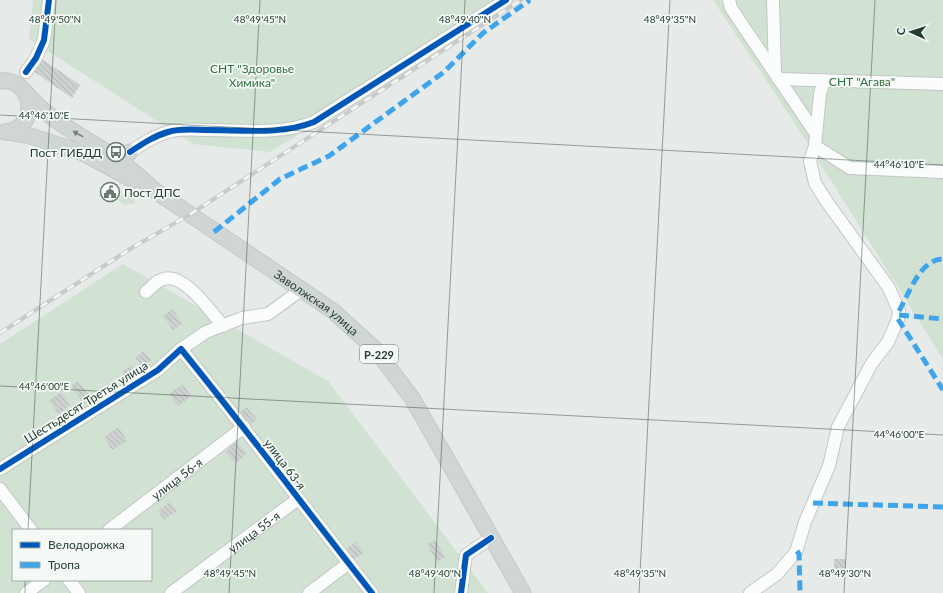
<svg xmlns="http://www.w3.org/2000/svg" width="943" height="593" font-family="Lato,sans-serif">
<style>
.green{fill:#d1e2d3;fill-rule:evenodd}
.building{fill:url(#building-back-hatch)}
.lines{fill:none;stroke-linecap:round;stroke-linejoin:round}
.minor-casing{stroke:#c3c7c5;stroke-width:14}
.major-casing{stroke:#c2c9c6;stroke-width:17}
.minor{stroke:#fbfcfc;stroke-width:12}
.major{stroke:#cfd6d3;stroke-width:15}
.rail-casing{stroke:#c7cbc9;stroke-width:4}
.rail{stroke:#f4f9f6;stroke-width:2.5;stroke-dasharray:8;stroke-linecap:butt}
.quiet{stroke:#3ea4eb;stroke-width:5;stroke-dasharray:10 5;stroke-linecap:butt}
.cycleway-casing{stroke:#f4f9f6;stroke-width:8}
.cycleway{stroke:#0057b8;stroke-width:6}
.oneway{fill:#71817a}
.ticks{fill:none;stroke:#253c32;stroke-width:1;stroke-opacity:0.45}
.labels{text-anchor:middle;dominant-baseline:central;stroke-width:3.5;stroke-linejoin:round;paint-order:stroke}
.shield{fill:#f4f9f6;stroke:#63756d;stroke-width:1}
.shield-label{font-size:11px;font-weight:bold;fill:#253c32}
.park-label{font-size:12px;fill:#327041;stroke:#f4f9f6}
.poi-label{font-size:12px;fill:#253c32;stroke:#f4f9f6;text-anchor:end}
.street-label{font-size:12px;fill:#253c32;stroke:#f4f9f6}
.ticks-label{font-size:10px;text-anchor:middle;fill:#253c32;stroke:#f4f9f6;stroke-width:3.5;stroke-linejoin:round;paint-order:stroke}
</style>
<defs>
<pattern id="building-back-hatch" width="6" height="6" patternUnits="userSpaceOnUse"><rect width="6" height="6" fill="#cdd1cf"/><path d="M-1 5l2 2M0 0l6 6M5-1l2 2" fill="none" stroke="#b0b4b2"/></pattern>
</defs>
<rect width="100%" height="100%" fill="#e6eae8"/>
<!-- green -->
<g class="green">
<path d="M33,0H515L270,152L193,144L29,39Z"/>
<path d="M713,0H943V359L799,130Z"/>
<path d="M125,191L135,199V203L125,205L118,200Z"/>
<path d="M123,264L328,381L488,593H0V344ZM13,530H151V580H13Z"/>
</g>
<!-- building -->
<g class="building">
<path d="M42,59L80,85L72,98L33,71Z"/>
<path d="M109,185L117,190L110,200L103,195Z"/>
<path d="M172,309L183,323L173,330L163,316Z"/>
<path d="M143,351L151,360L143,367L135,358Z"/>
<path d="M131,365L136,371L125,380L122,372Z"/>
<path d="M78,381L91,399L84,404L71,386Z"/>
<path d="M183,384L191,396L178,406L169,394Z"/>
<path d="M61,392L70,405L59,414L49,401Z"/>
<path d="M246,407L257,419L249,426L238,414Z"/>
<path d="M119,427L127,441L112,450L104,437Z"/>
<path d="M236,442L247,453L236,463L225,452Z"/>
<path d="M170,502L177,511L164,520L158,511Z"/>
<path d="M435,540L445,557L437,562L427,544Z"/>
<path d="M356,542L364,552L353,560L345,550Z"/>
<path d="M834,559H846L845,569H834Z"/>
</g>
<g class="lines">
<defs>
<g id="minor">
<path d="M729,0L731,8L816,134"/>
<path d="M773,0L775,73"/>
<path d="M26,72L36,58L44,40L49,0"/>
<path d="M778,79L943,84"/>
<path d="M815,146L850,168L943,172"/>
<path d="M130,152C142,144 154,136 168,132C181,128 195,130 208,130C243,130 281,135 314,122L506,0"/>
<path d="M146,292C150,289 155,282 161,280C182,269 211,312 223,326"/>
<path d="M181,349C246,429 308,512 372,593"/>
<path d="M0,469L158,370L181,349L206,332L242,318L268,314L301,290"/>
<path d="M0,489L31,530"/>
<path id="s1" d="M109,530L244,427"/>
<path d="M69,580L79,593"/>
<path d="M26,593L44,580"/>
<path id="s2" d="M171,593L298,499"/>
<path d="M309,593L349,563"/>
<path d="M461,593L466,555L491,538"/>
<path d="M750,593L777,574L796,552L805,522L829,466L838,427L872,363L888,342L898,319L899,311L889,288L827,202L815,183L810,161L815,146L820,94L824,80"/>
</g>
<g id="major">
<path d="M0,81C35,78 40,129 5,132"/>
<path id="s3" d="M26,93C47,118 73,131 100,148C120,160 137,174 154,190L333,311L375,349L412,398L523,593"/>
<path d="M7,132L27,135L83,153L133,180"/>
<path d="M113,168L130,152"/>
</g>
</defs>
<!-- minor casing -->
<use href="#minor" class="minor-casing"/>
<!-- major casing -->
<use href="#major" class="major-casing"/>
<!-- minor -->
<use href="#minor" class="minor"/>
<!-- major -->
<use href="#major" class="major"/>
<defs>
<path id="rail" d="M0,333L130,249L189,215L521,0"/>
</defs>
<!-- rail casing -->
<use href="#rail" class="rail-casing"/>
<!-- rail -->
<use href="#rail" class="rail"/>
<!-- quiet -->
<g class="quiet">
<path d="M214,232L280,179L329,156L444,72L483,33L530,0"/>
<path d="M899,311C909,294 920,259 943,259"/>
<path d="M899,315L943,319"/>
<path d="M898,319L943,390"/>
<path d="M813,503L943,507"/>
<path d="M797,551L799,554L800,593"/>
</g>
<defs>
<g id="cycleway">
<path d="M26,72L36,58L44,40L49,0"/>
<path d="M130,152C142,144 154,136 168,132C181,128 195,130 208,130C243,130 281,135 314,122L506,0"/>
<path d="M0,469L158,370L181,349C246,429 308,512 372,593"/>
<path d="M461,593L466,555L491,538"/>
</g>
</defs>
<!-- cycleway casing -->
<use href="#cycleway" class="cycleway-casing"/>
<!-- cycleway -->
<use href="#cycleway" class="cycleway"/>
</g>
<!-- one-way arrows -->
<defs><path id="oneway-solid" d="M-6-.8H1V-3.2L6.5 0L1 3.2V.8H-6Z"/></defs>
<use class="oneway" href="#oneway-solid" transform="translate(78 134) rotate(-151)"/>
<!-- ticks -->
<path class="ticks" d="M0,115L943,165M0,386L943,435M28,530L56,0M25,593V580M229,593L260,0M434,593L465,0M639,593L670,0M844,593L875,0"/>
<!-- icons -->
<defs>
<symbol id="bus-ring" viewBox="-11 -11 22 22"><circle r="9.5" fill="#f4f9f6" stroke="#697972" stroke-width="1.5"/><path d="M-5-6H5V4H4V6H2V4H-2V6H-4V4H-5ZM-3.5-4V0h7V-4ZM-3.5 1.2v1.5H-2V1.2ZM2 1.2v1.5H3.5V1.2Z" fill="#697972"/></symbol>
<symbol id="civic-ring" viewBox="-11 -11 22 22"><circle r="9.5" fill="#f4f9f6" stroke="#697972" stroke-width="1.5"/><path d="M-.6-6.5H3V-4.5H.6V-3L4-1V1h2V6H-6V1h2V-1L-.6-3ZM-1.2 2.5V6h2.4V2.5Z" fill="#697972"/></symbol>
</defs>
<g fill-rule="evenodd">
<use href="#bus-ring" x="105" y="141" width="22" height="22"/>
<use href="#civic-ring" x="99" y="181" width="22" height="22"/>
</g>
<g class="labels">
<!-- shield labels -->
<rect class="shield" x="360" y="345" width="38" height="18" rx="3"/>
<g class="shield-label">
<text x="379" y="354">Р-229</text>
</g>
<!-- park labels -->
<g class="park-label">
<text x="252" y="68">СНТ "Здоровье<tspan x="252" dy="14">Химика"</tspan></text>
<text x="862" y="81">СНТ "Агава"</text>
</g>
<!-- poi labels -->
<g class="poi-label">
<text x="102" y="152">Пост ГИБДД</text>
<text x="124" y="192" text-anchor="start">Пост ДПС</text>
</g>
<!-- street labels -->
<g class="street-label">
<text stroke="none"><textPath href="#s3" startOffset="359">Заволжская улица</textPath></text>
<text transform="translate(86 402) rotate(-32)">Шестьдесят Третья улица</text>
<text transform="translate(285 464) rotate(53)">улица 63-я</text>
<text stroke="none"><textPath href="#s1" startOffset="85">улица 56-я</textPath></text>
<text stroke="none"><textPath href="#s2" startOffset="103">улица 55-я</textPath></text>
</g>
</g>
<g class="ticks-label">
<text x="55" y="23">48°49'50"N</text>
<text x="260" y="23">48°49'45"N</text>
<text x="465" y="23">48°49'40"N</text>
<text x="670" y="23">48°49'35"N</text>
<text x="44" y="119">44°46'10"E</text>
<text x="899" y="168">44°46'10"E</text>
<text x="44" y="390">44°46'00"E</text>
<text x="899" y="438">44°46'00"E</text>
<text x="230" y="577">48°49'45"N</text>
<text x="435" y="577">48°49'40"N</text>
<text x="640" y="577">48°49'35"N</text>
<text x="845" y="577">48°49'30"N</text>
</g>
<!-- legend -->
<rect x="12" y="529" width="140" height="52" fill="#f4f9f6" stroke="#a1ada8"/>
<rect x="20" y="542" width="20" height="6" fill="#0057b8" stroke="#a1ada8"/>
<text x="48" y="549" font-size="12" fill="#253c32">Велодорожка</text>
<rect x="20" y="562" width="20" height="6" fill="#3ea4eb" stroke="#a1ada8"/>
<text x="48" y="569" font-size="12" fill="#253c32">Тропа</text>
<!-- north arrow -->
<g transform="translate(911 32) rotate(273)" stroke="#f4f9f6" stroke-width="3" paint-order="stroke">
<path d="M0-3L7 15L0 10L-7 15Z" fill="#253c32"/>
<text y="-6" font-size="11" font-weight="bold" text-anchor="middle" fill="#253c32">С</text>
</g>
</svg>
